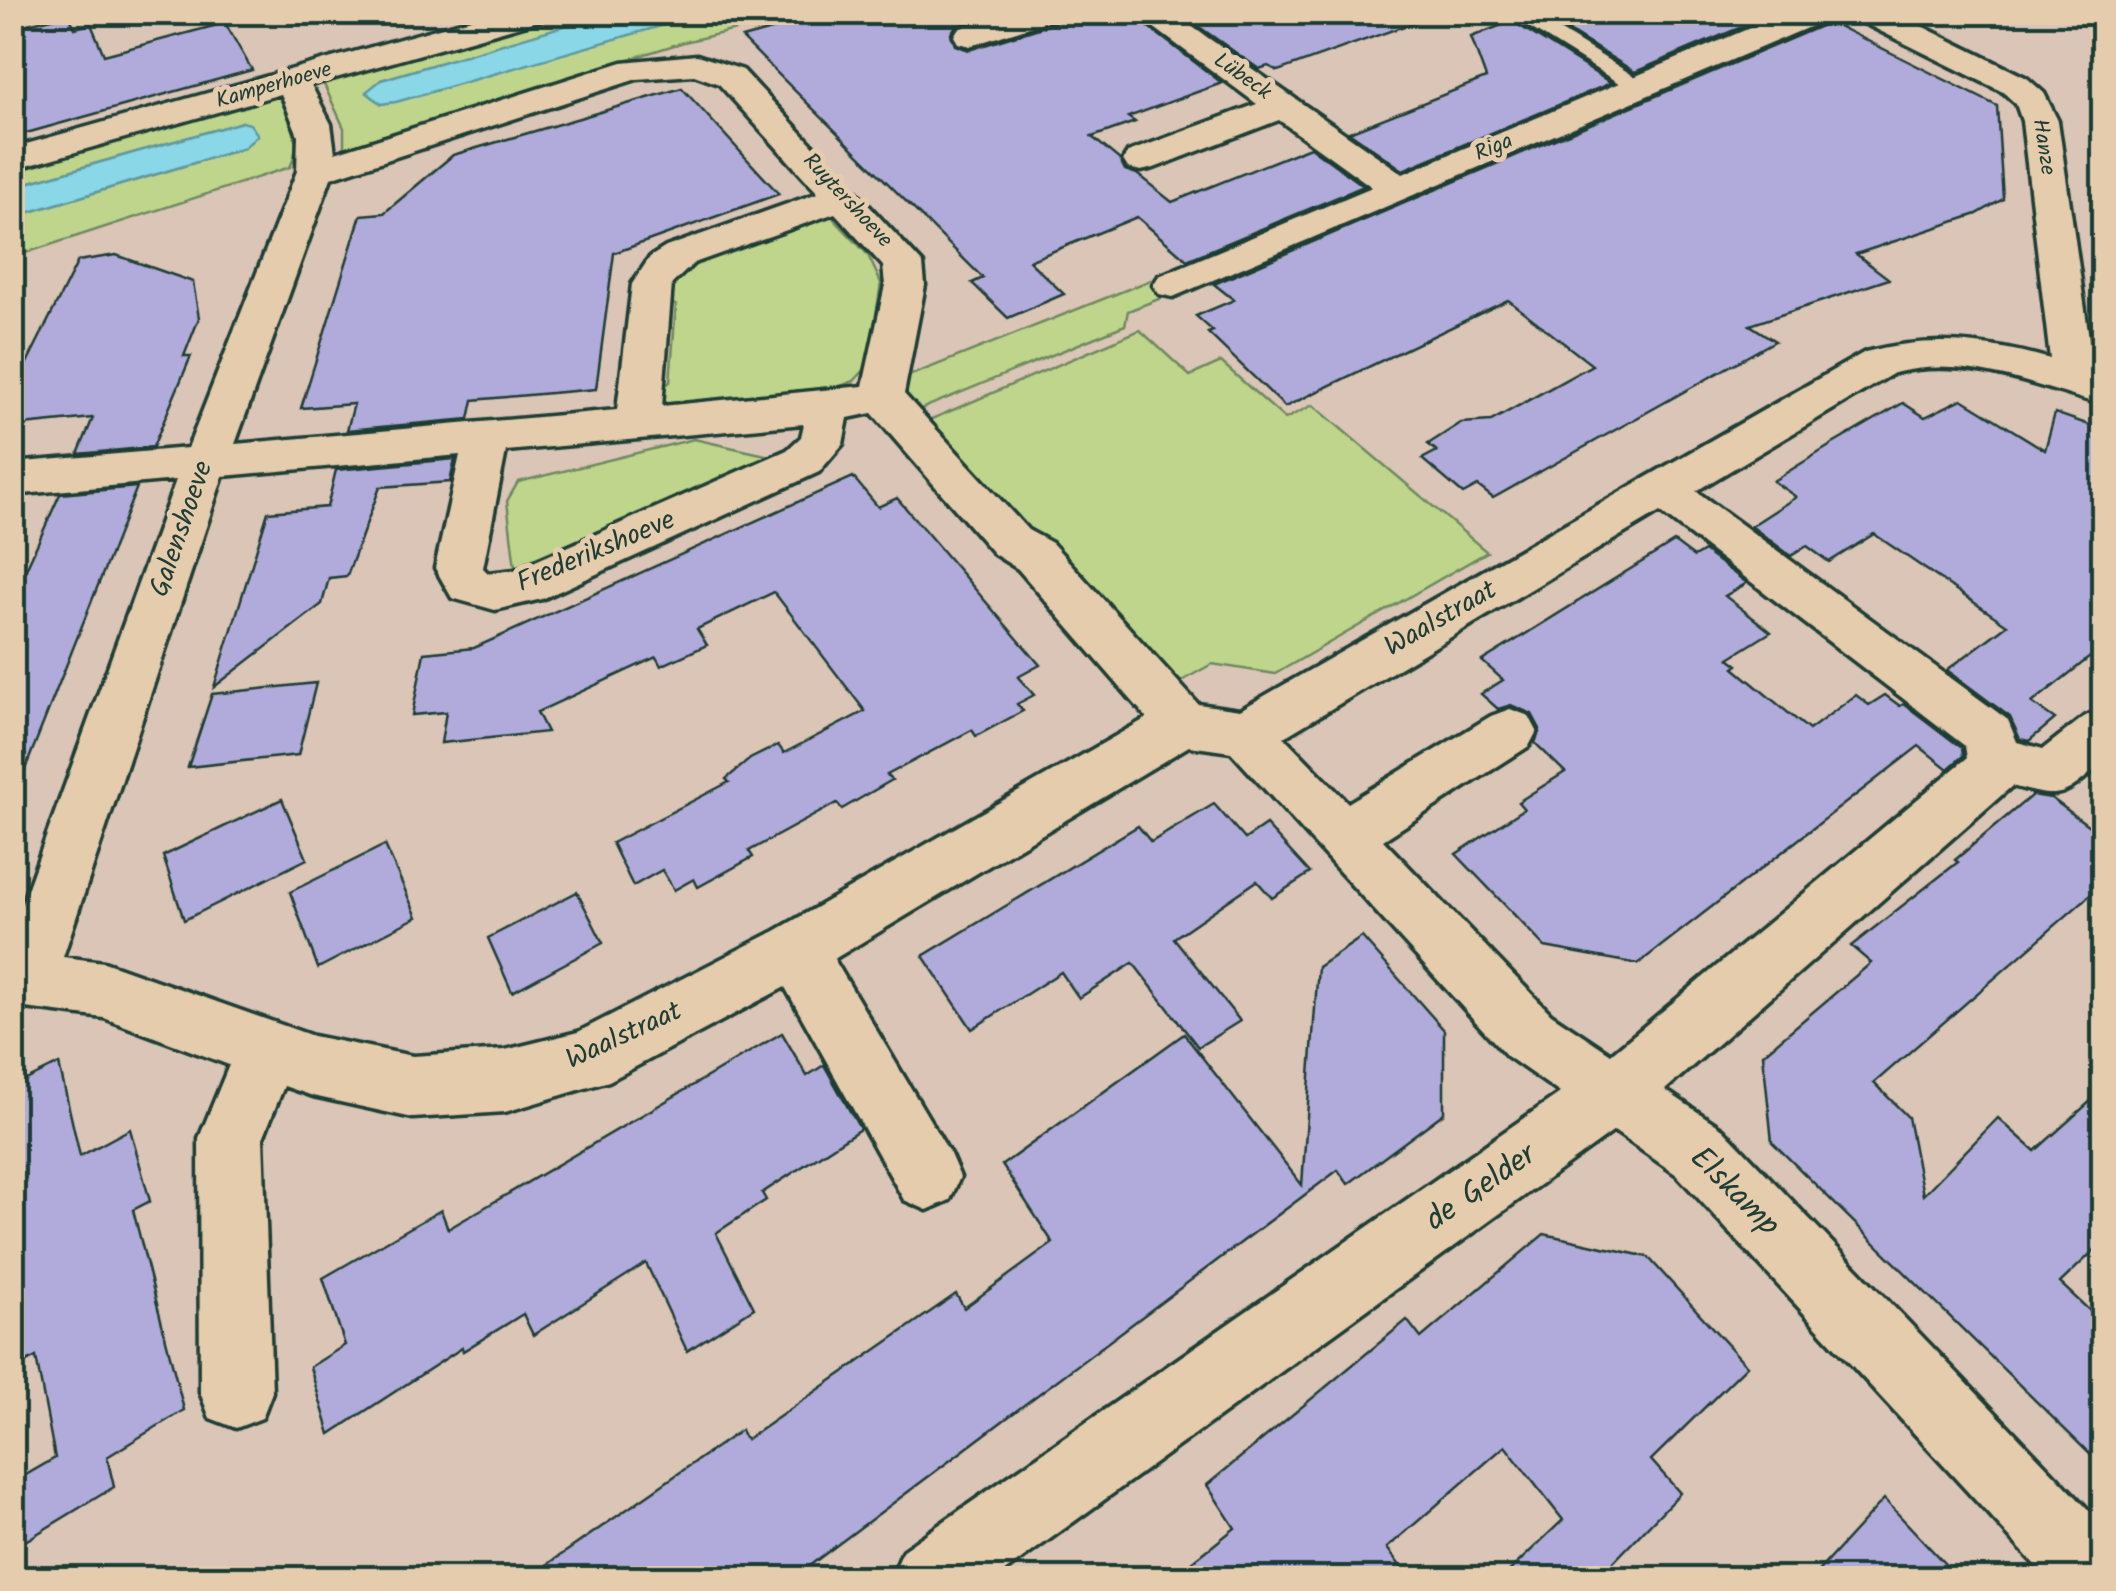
<svg xmlns="http://www.w3.org/2000/svg" width="2116" height="1591" font-family="Kalam,sans-serif">
<style>
.green{fill:#bed58b;stroke:#6e8960;stroke-width:2.5}
.water{fill:#89d7e7;stroke:#5f999f;stroke-width:2.5}
.building{fill:#b1abdc;stroke:#1f3d34;stroke-width:2.5}
.lines{fill:none;stroke-linecap:round;stroke-linejoin:round}
.service-casing{stroke:#1f3d34;stroke-width:7}
.minor-casing{stroke:#1f3d34;stroke-width:7}
.service{fill:#e5ccad;fill-rule:evenodd}
.minor{fill:#e5ccad;fill-rule:evenodd}
.labels{text-anchor:middle;dominant-baseline:central;stroke-width:10;stroke-linejoin:round;paint-order:stroke}
.far-street-label{font-size:22px;fill:#1f3d34;stroke:#e5ccad}
.street-label{font-size:28px;fill:#1f3d34;stroke:#e5ccad}
.near-street-label{font-size:32px;fill:#1f3d34;stroke:#e5ccad}
</style>
<rect width="100%" height="100%" fill="#dbc5b6"/>
<filter id="ink" filterUnits="userSpaceOnUse"><feTurbulence type="fractalNoise" baseFrequency=".01" numOctaves="2"/><feDisplacementMap in="SourceGraphic" scale="20" xChannelSelector="R" yChannelSelector="G"/><feConvolveMatrix kernelMatrix="1 2 1 2 8 2 1 2 1" color-interpolation-filters="sRGB"/></filter>
<g filter="url(#ink)">
<!-- green -->
<g class="green">
<path d="M559,13H611L381,80V104L706,13H774L733,26L736,30L684,42L344,148V128L322,80Z"/>
<path d="M278,92C288,118 304,141 290,167L13,257V217L244,148L242,122L13,187V167Z"/>
<path d="M831,216L868,255L881,283L868,366L854,381L830,390L651,405L652,394L670,382L676,305L660,301L663,284L708,252L727,254Z"/>
<path d="M1151,280L1169,295L1128,311L1125,325L916,411L907,397L906,377Z"/>
<path d="M1140,330L1190,376L1221,362L1285,419L1313,405L1487,552L1275,674L1212,664L1178,683L1049,542L1022,526L927,421Z"/>
<path d="M694,439L770,456L759,465L533,559L525,575L523,568H515L507,501L518,482Z"/>
</g>
<!-- water -->
<g class="water">
<path d="M611,12L706,13L396,102L381,104L366,92L381,80Z"/>
<path d="M242,122L250,124L258,135L244,148L13,217V187Z"/>
</g>
<!-- building -->
<g class="building">
<path d="M758,12H996L955,27L951,34L955,45L969,50L1055,23L1062,12H1129L1222,83L1128,117L1135,122L1092,137L1120,160L1125,170L1137,174L1172,202L1310,147L1364,186L1187,260L1137,217L1029,261L1064,294L1008,318L972,283L983,278L742,38L775,29Z"/>
<path d="M1178,12H1423L1424,19L1278,71L1268,66L1259,69Z"/>
<path d="M1538,12H1777L1635,72Z"/>
<path d="M68,14L75,28L91,24L104,55L225,23L252,70L12,137V28Z"/>
<path d="M1512,21L1611,83L1403,170L1349,132L1486,78L1471,37Z"/>
<path d="M1830,22L1997,106L2003,199L1977,214L1856,254L1889,279L1750,325L1775,341L1493,498L1478,486L1463,494L1422,459L1437,451L1428,444L1461,423L1491,421L1592,365L1508,300L1285,407L1208,333L1213,331L1196,316L1234,300L1214,284Z"/>
<path d="M682,88L779,194L614,253L596,389L473,400L469,419L347,430L354,404L301,408L361,215L384,213L453,155Z"/>
<path d="M116,255L193,282L199,318L184,356H191L153,447L78,454L93,418L12,426V393L78,261Z"/>
<path d="M1962,399L2045,450L2055,413L2104,430V646L2032,703L2055,719L2029,741L2020,739L2010,717L1947,670L2007,625L1874,534L1829,562L1807,546L1791,556L1751,526L1796,497L1773,481L1831,445L1903,403L1925,417Z"/>
<path d="M455,459L450,482L380,487L347,576L329,578L322,604L214,687L268,512L327,507L336,470Z"/>
<path d="M853,477L878,507L897,498L1040,665L1018,677L1034,695L1017,704L1023,711L976,736L972,730L887,775L892,780L842,809L837,803L749,851L753,857L698,887L694,879L674,890L662,870L633,886L612,843L729,782L726,779L750,759L778,745L784,753L865,711L774,592L697,629L707,645L661,666L656,657L537,712L547,732L441,743L446,712L412,715L424,653L474,648Z"/>
<path d="M137,487L16,792H12V600L60,494Z"/>
<path d="M1674,542L1694,557L1704,551L1747,583L1725,596L1771,632L1729,658L1738,665L1734,668L1809,730L1856,695L1869,705L1885,695L1900,706L1904,704L1962,748L1963,756L1948,769L1919,746L1638,964L1545,947L1456,854L1524,809L1518,802L1565,772L1535,743L1540,729L1532,714L1511,705L1498,709L1481,694L1503,680L1482,661Z"/>
<path d="M316,683L298,755L188,767L212,694Z"/>
<path d="M2032,795L2051,798L2104,837V883L1874,1083L1908,1117L1923,1195L1998,1118L2035,1151L2104,1089V1241L2060,1283L2104,1324V1468L1772,1142L1763,1054L1871,963L1851,946L1958,862L1955,860Z"/>
<path d="M282,799L307,859L184,920L163,856Z"/>
<path d="M1214,804L1245,839L1266,825L1310,873L1272,898L1257,881L1174,938L1240,1021L1198,1047L1133,963L1079,998L1061,972L972,1029L923,956L1138,826L1151,842Z"/>
<path d="M385,845L417,917L318,968L290,892Z"/>
<path d="M577,892L603,943L512,992L488,938Z"/>
<path d="M1362,937L1444,1030V1113L1348,1184L1338,1170L793,1578H528L741,1430L746,1440L956,1294L964,1308L1053,1243L1002,1165L1184,1034L1302,1185L1318,967Z"/>
<path d="M782,1033L807,1076L824,1065L860,1129L762,1193L766,1200L716,1233L754,1308L687,1351L646,1263L533,1335L523,1314L463,1351L462,1348L330,1434L310,1367L345,1345L323,1278L441,1210L448,1229Z"/>
<path d="M59,1064L80,1156L130,1129L150,1201L133,1210L184,1410L107,1457L114,1487L12,1549V1483L55,1458L36,1357L12,1370V1087Z"/>
<path d="M1544,1234L1648,1257L1747,1366L1651,1460L1680,1493L1598,1578H1502L1563,1520L1505,1446L1387,1548L1409,1578H1172L1235,1528L1207,1485L1407,1320L1421,1338Z"/>
<path d="M1884,1499L1958,1578H1812Z"/>
</g>
<g class="lines">
<defs>
<path id="service" d="M1505,12H1530L1652,87L1641,94L1633,92Z"/>
<g id="minor">
<path d="M496,12H550L545,19L311,85L331,124L335,153L622,62L697,55L743,70L923,264L925,285L904,394L1028,530L1052,543L1198,704L1240,710L1865,352C1930,335 1986,341 2050,359L2022,121L2016,104L2003,92L1856,19L1851,12H1893L2027,78L2044,93L2058,121L2094,373L2104,376V405C2034,386 1967,355 1894,373L1696,491L2008,720L2017,742L2043,749L2085,716L2104,709V762C2063,796 2064,801 2012,786L1665,1090L1723,1129L2104,1526V1578H2047L1677,1175L1614,1131L996,1578H892L903,1550L1560,1093L1507,1056L1231,752L1189,746L834,959L950,1154L960,1177L950,1200L927,1210L904,1200L785,987L609,1081L505,1112L413,1118L313,1096L284,1086L263,1138L272,1392L262,1418L236,1428L210,1418L200,1392L199,1138L229,1065L104,1018L25,1008L12,1012V931L176,480L12,495V463L188,448L297,171L298,135L281,94L12,170V148ZM694,75L719,84L818,193L666,247L650,257L632,284L617,410L235,444L331,178L637,79ZM835,213L883,266L885,285L863,386L662,406L672,284L694,263ZM872,413L994,554L1018,569L1147,718L775,931L578,1032L505,1050L413,1056L313,1036L104,962L63,957L223,476L460,455L435,568L452,598L495,610L542,599L819,472L843,444L848,418ZM804,424L801,437L787,450L515,570L488,573L483,568L506,451ZM1660,512L1965,746L1967,758L1611,1054L1551,1014L1383,840L1529,746L1537,731L1529,716L1510,709L1491,716L1348,803L1284,737Z"/>
<path d="M1009,12H1059L1054,19L970,46L958,43L954,36L958,29Z"/>
<path d="M1133,12H1171L1403,174L1788,12H1833L1828,19L1173,297L1159,294L1153,285L1159,276L1372,187L1279,120L1154,168L1141,171L1128,168L1123,160L1128,152L1257,104Z"/>
</g>
</defs>
<!-- service casing -->
<use href="#service" class="service-casing"/>
<!-- minor casing -->
<use href="#minor" class="minor-casing"/>
<!-- service -->
<use href="#service" class="service"/>
<!-- minor -->
<use href="#minor" class="minor"/>
</g>
</g>
<g class="labels">
<!-- far-street labels -->
<g class="far-street-label">
<text transform="translate(1242 77) rotate(35)">Lübeck</text>
<text transform="translate(274 86) rotate(-16)">Kamperhoeve</text>
<text transform="translate(2043 147) rotate(81)">Hanze</text>
<text transform="translate(1494 148) rotate(-23)">Riga</text>
<text transform="translate(847 201) rotate(47)">Ruytershoeve</text>
</g>
<!-- street labels -->
<g class="street-label">
<text transform="translate(182 529) rotate(-71)">Galenshoeve</text>
<text transform="translate(596 552) rotate(-23)">Frederikshoeve</text>
<text transform="translate(1441 619) rotate(-30)">Waalstraat</text>
<text transform="translate(624 1036) rotate(-25)">Waalstraat</text>
</g>
<!-- near-street labels -->
<g class="near-street-label">
<text transform="translate(1481 1188) rotate(-35)">de Gelder</text>
<text transform="translate(1734 1192) rotate(45)">Elskamp</text>
</g>
</g>
<!-- margin -->
<rect width="2116" height="1591" fill="none" stroke="#e5ccad" stroke-width="50"/>
<rect x="25" y="25" width="2066" height="1541" fill="none" stroke="#1f3d34" stroke-width="4" filter="url(#ink)"/>
</svg>
